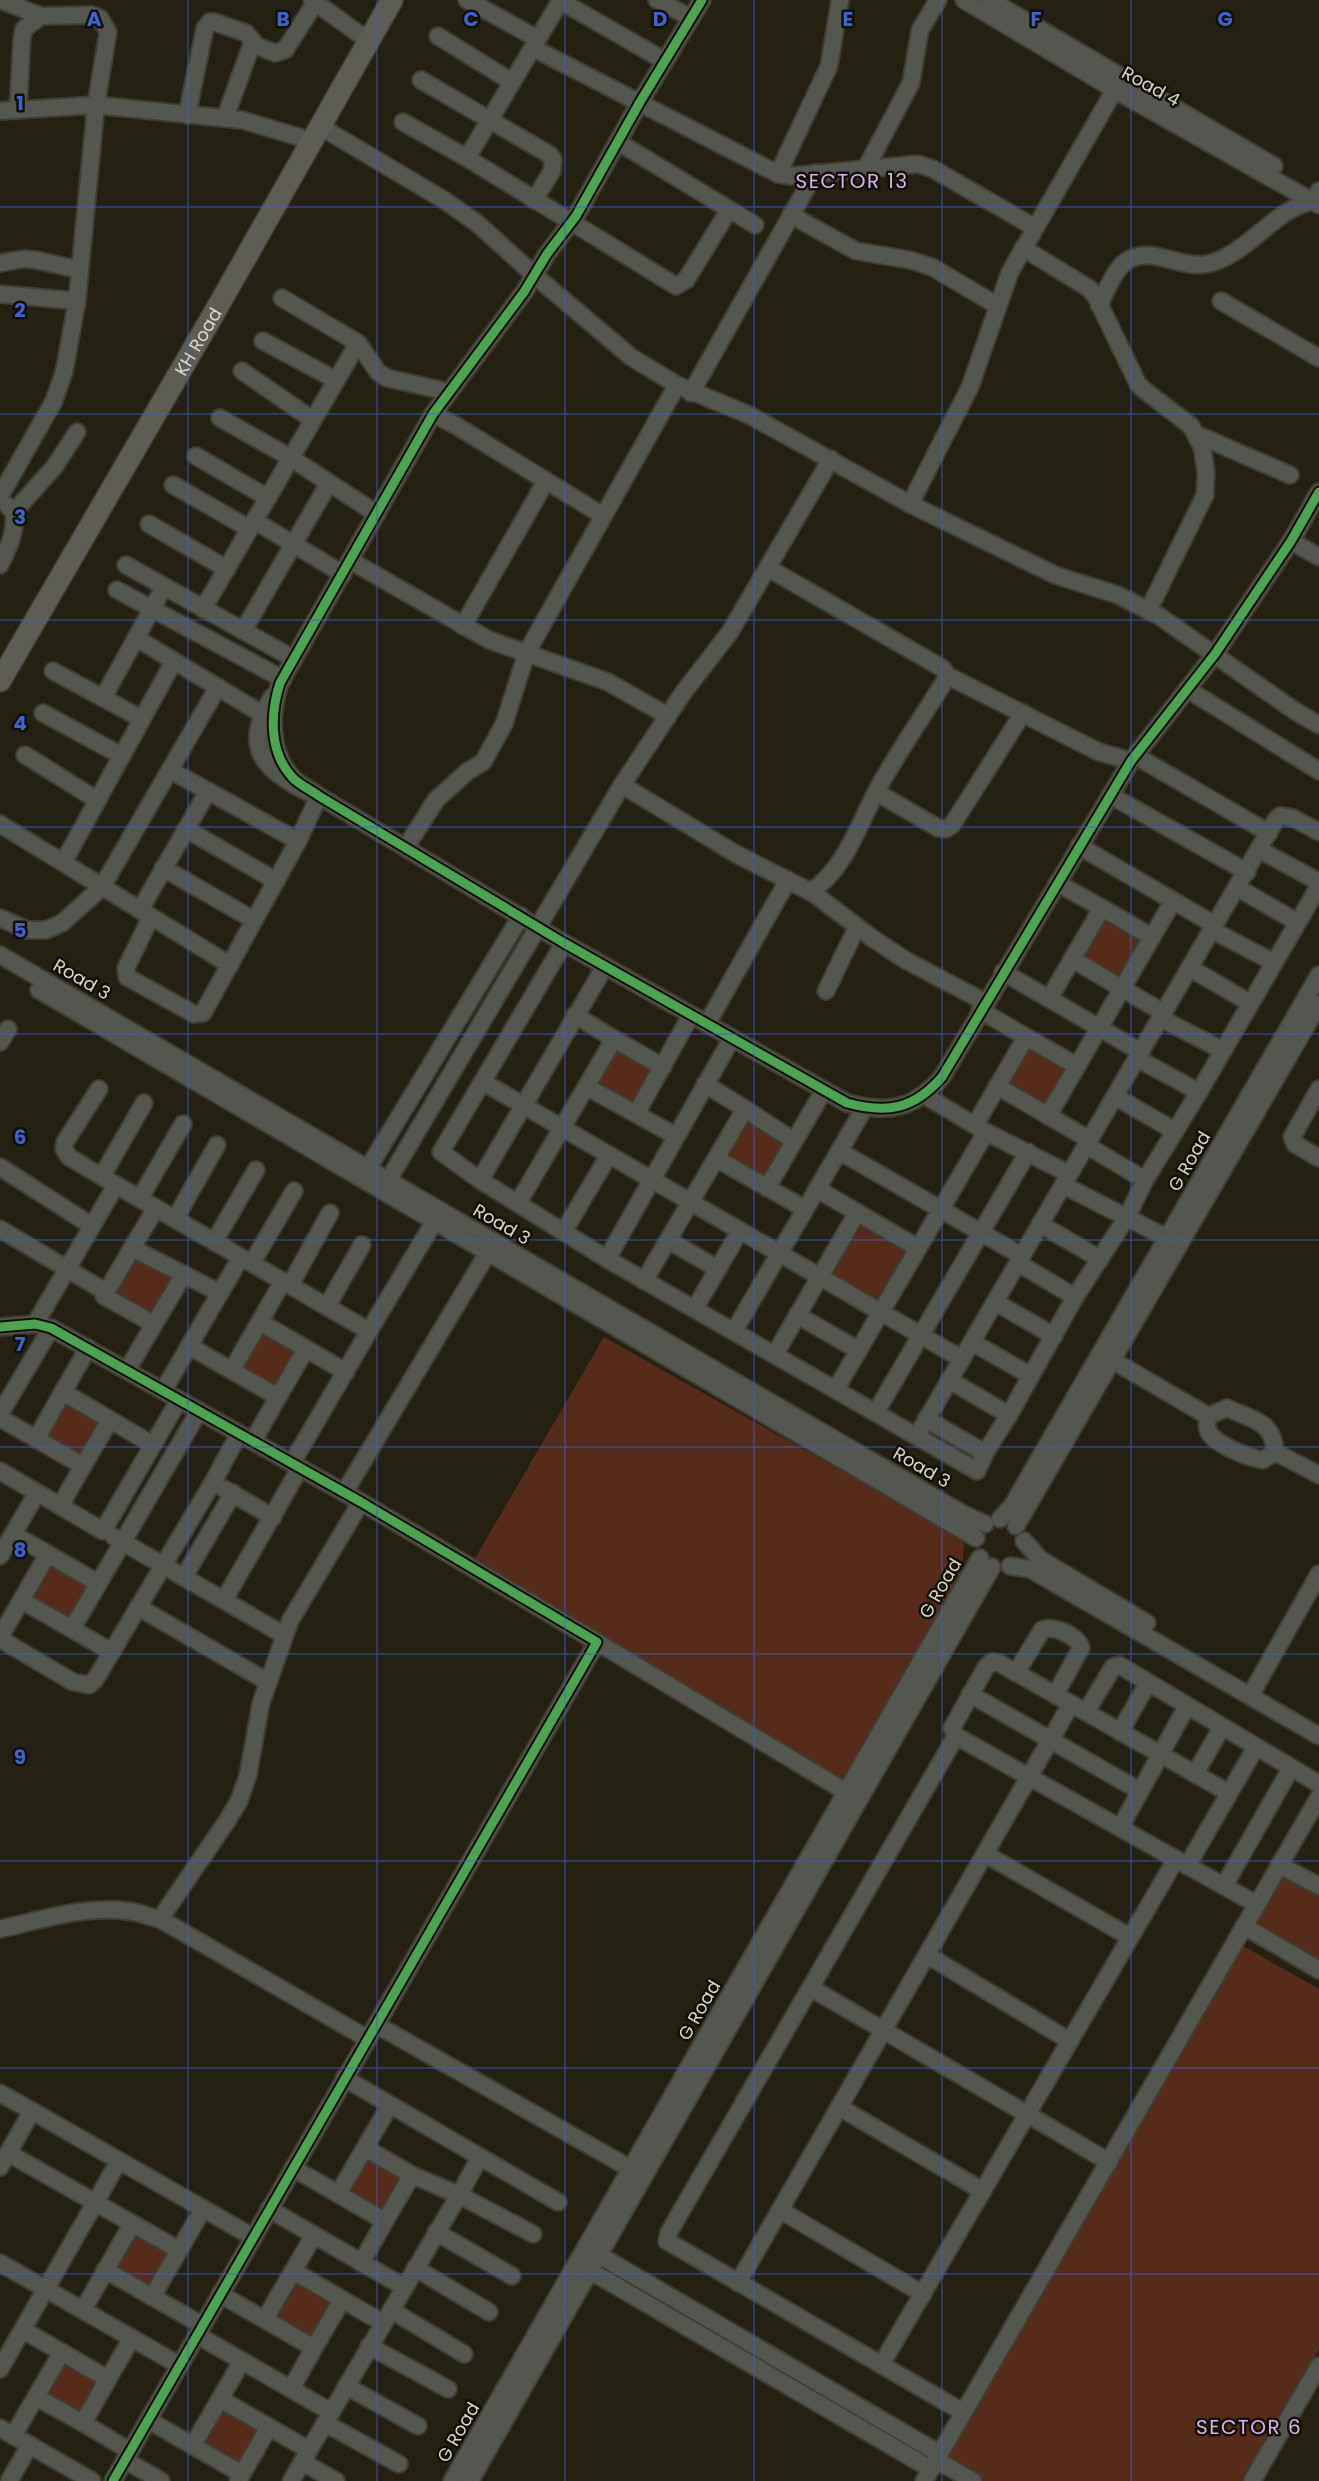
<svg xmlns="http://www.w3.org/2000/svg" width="1319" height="2481" font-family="Poppins,sans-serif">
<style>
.green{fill:#572b19}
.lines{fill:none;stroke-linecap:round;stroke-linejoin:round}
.minor-casing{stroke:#403e31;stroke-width:20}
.major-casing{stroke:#403e31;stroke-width:24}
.minor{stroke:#545650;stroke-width:16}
.major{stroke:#5d5d56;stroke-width:21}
.cycleway-casing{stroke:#120f05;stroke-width:13}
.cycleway{stroke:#4ca352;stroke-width:9}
.grid{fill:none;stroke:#3a63d6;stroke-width:1.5;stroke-opacity:0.55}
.labels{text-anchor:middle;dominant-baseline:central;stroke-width:5;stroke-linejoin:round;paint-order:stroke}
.street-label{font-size:18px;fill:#dcd9c9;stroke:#120f05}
.neighbourhood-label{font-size:20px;letter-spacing:1.5px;fill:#dcb0f1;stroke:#120f05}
.grid-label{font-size:20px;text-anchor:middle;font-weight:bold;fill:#3a63d6;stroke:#120f05;stroke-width:5;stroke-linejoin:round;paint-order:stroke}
</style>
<rect width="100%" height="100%" fill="#242112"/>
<!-- green -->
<g class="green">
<path d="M1103,920L1141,941L1119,979L1082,958Z"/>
<path d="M1028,1045L1066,1066L1045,1104L1007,1083Z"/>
<path d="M616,1046L654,1067L633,1105L595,1084Z"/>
<path d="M746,1121L784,1142L762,1180L724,1159Z"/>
<path d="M858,1222L909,1250L881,1301L830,1274Z"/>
<path d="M135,1258L173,1279L152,1317L114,1296Z"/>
<path d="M261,1329L298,1350L277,1388L239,1367Z"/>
<path d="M604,1337L964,1540L962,1572L841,1784L474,1560Z"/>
<path d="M65,1401L103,1422L82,1460L44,1439Z"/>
<path d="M52,1562L90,1583L68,1621L30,1600Z"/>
<path d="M1280,1871L1319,1893V1979L1244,1938Z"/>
<path d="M1238,1943L1319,1989V2348L1317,2353L1243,2481H961L939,2466Z"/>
<path d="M365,2156L403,2177L382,2214L344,2194Z"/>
<path d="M133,2232L171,2253L150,2291L112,2270Z"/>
<path d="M293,2278L331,2299L310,2337L272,2316Z"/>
<path d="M64,2359L102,2380L81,2418L43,2397Z"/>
<path d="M220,2406L258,2427L237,2465L199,2444Z"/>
</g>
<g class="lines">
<defs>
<g id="minor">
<path d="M0,0L41,16L92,15L100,18L108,32L96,105L77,301L64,372L54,401L0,496"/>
<path d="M312,0L359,34"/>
<path d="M467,0L538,39"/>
<path d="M559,0L665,61"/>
<path d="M561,0L467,158L676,286L686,280L729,210"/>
<path d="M657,0L691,18"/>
<path d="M702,0L640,102L576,216L547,254L524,292L433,414L280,683C270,714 269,752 292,777C299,785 311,790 319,796L564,943L847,1103C888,1114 914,1109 942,1077L1131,761L1215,654L1291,541L1319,492"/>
<path d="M964,0L1122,94L1319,205"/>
<path d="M990,0L1274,166"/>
<path d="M438,36L512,82"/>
<path d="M252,44L275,53L285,50L315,3"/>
<path d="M533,48L778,174L791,176L918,164L933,169L1034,227"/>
<path d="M421,80L550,155L553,159L552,171L534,200"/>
<path d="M18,109L22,38L24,29L41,16"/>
<path d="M0,111L96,105L242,120L299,137"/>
<path d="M187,115L205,28L210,22H214L246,33L253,41L225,118"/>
<path d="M403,122L467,158"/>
<path d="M321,127L444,200L478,224L533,274L631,357L677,385L749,415L910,504L1055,575L1118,595L1159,616L1295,711L1319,725"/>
<path d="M618,142L755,225"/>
<path d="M866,168L911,83L920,30L938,0"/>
<path d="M778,174L829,66L840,0"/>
<path d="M791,215L856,251L910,260L932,267L998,306"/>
<path d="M1023,248L1090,289L1096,297L1138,384L1144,390L1191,426L1202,447L1206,472L1205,495L1148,611"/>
<path d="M0,263L24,259L36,260L80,270"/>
<path d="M0,294L77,301"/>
<path d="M1221,301L1319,358"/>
<path d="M1099,305C1107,291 1115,266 1130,259C1153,247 1181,269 1207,264C1248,255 1272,210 1313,201L1319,191"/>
<path d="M263,341L336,380"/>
<path d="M358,343L378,372L387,378L449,392"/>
<path d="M242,371L313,420"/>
<path d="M691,393L815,173"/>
<path d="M433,414L455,425L602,515"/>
<path d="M220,418L291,458L377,514"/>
<path d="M1198,435L1290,475"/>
<path d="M196,456L268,498"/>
<path d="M173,485L250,529"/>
<path d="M910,504L970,387L1010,272L1122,77"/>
<path d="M14,512L55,466L77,432"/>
<path d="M255,521L343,574"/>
<path d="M149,524L227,569"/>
<path d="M1291,541L1319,557"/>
<path d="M351,561L489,640L608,682L668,716"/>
<path d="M0,565C9,546 16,533 14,512L8,506"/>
<path d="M126,565L294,659"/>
<path d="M768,568L942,668L948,676C926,711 903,745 882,781C861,817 847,869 810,892"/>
<path d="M117,590L283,679"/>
<path d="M203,609L358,343L282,298"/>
<path d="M463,626L546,481"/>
<path d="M243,631L329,483"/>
<path d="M136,638L174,661"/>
<path d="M53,671L142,719"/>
<path d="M948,676L1099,752L1131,761"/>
<path d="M1187,689L1319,771"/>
<path d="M103,698L164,587"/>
<path d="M43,713L122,756"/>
<path d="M25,755L97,800"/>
<path d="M1136,756L1269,833"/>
<path d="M170,770L298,841"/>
<path d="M622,785L736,854L813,893L872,938L907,961L985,1002"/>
<path d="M876,792L938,828L946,829L952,825L1023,713"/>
<path d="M1110,795L1247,872"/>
<path d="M0,824L230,965"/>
<path d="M186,829L276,881"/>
<path d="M1079,846L1215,925"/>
<path d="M406,847L436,800L468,771L483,762L504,724L527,652L677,385"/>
<path d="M1260,850L1319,882"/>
<path d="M63,863L174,661L262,714"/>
<path d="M163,868L254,920"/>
<path d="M1238,888L1297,922"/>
<path d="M1102,908L1152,937"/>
<path d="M140,910L208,791"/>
<path d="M151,917L126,968L127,977L194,1014L203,1013L298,841L319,796C307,793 296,786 285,779C250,756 252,731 272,697"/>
<path d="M0,918L27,930H46L62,923L102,887L218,687"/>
<path d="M1212,930L1273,962"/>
<path d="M564,943L441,1152L480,1180L607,1259L977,1471L985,1453L1009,1415L1075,1297L1127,1217L1145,1180L1199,1092L1319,886"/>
<path d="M0,955L963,1514L985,1524"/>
<path d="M1072,959L1164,1013"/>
<path d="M1190,968L1250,1003"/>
<path d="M1003,972L1141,1052"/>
<path d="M39,990L976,1538"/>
<path d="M826,991L857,927"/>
<path d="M1049,999L1102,908L1057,883"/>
<path d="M1162,1019L1222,1050"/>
<path d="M707,1024L788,880"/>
<path d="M1026,1037L1077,1066"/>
<path d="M614,1039L663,1067"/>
<path d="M0,1042L8,1029"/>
<path d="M1138,1059L1199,1092"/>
<path d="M483,1082L962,1359"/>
<path d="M997,1086L1090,1140"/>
<path d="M587,1087L676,1136"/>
<path d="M1319,1089L1292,1137L1295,1144L1319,1158"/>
<path d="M924,1095L986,1132L1069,1174"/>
<path d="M1116,1097L1175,1131"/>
<path d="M745,1109L794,1141"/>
<path d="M636,1114L691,1015"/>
<path d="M1048,1116L1173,901"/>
<path d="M975,1125L1026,1037L980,1010"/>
<path d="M1086,1145L1145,1180"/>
<path d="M839,1151L1022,1256"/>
<path d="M717,1159L805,1209"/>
<path d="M0,1167L92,1226"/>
<path d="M364,1175L521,916"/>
<path d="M102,1176L144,1103"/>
<path d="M480,1180L605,966"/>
<path d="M116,1185L369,1331L292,1463"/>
<path d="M1063,1185L1167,1238"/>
<path d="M767,1188L824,1090"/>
<path d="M383,1189L622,785L683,693L730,632L831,459"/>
<path d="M817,1189L918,1248"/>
<path d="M140,1198L183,1124"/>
<path d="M518,1203L614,1039L575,1015"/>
<path d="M175,1219L217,1145"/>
<path d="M1040,1224L1100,1259"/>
<path d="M0,1229L106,1292"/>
<path d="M564,1231L609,1155"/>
<path d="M668,1240L718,1269"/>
<path d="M214,1242L256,1170"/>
<path d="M132,1248L156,1208"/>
<path d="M607,1259L732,1038"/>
<path d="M252,1263L294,1191"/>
<path d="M1018,1263L1075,1297"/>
<path d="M644,1281L745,1109L705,1084"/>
<path d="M290,1285L330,1213"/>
<path d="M995,1302L1054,1336"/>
<path d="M327,1306L362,1245"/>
<path d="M695,1308L740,1231"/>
<path d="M797,1315L858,1350"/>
<path d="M260,1322L346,1372"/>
<path d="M35,1324L116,1185L69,1157L64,1149L65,1142L99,1089"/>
<path d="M154,1324L104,1296L132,1248L220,1293"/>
<path d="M0,1327L35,1324L51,1328L361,1502L597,1642L113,2481"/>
<path d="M369,1331L434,1222"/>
<path d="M734,1331L865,1107"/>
<path d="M972,1342L1031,1376"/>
<path d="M189,1346L278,1397L253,1441"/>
<path d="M775,1354L857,1213"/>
<path d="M1112,1360L1208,1416L1227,1408C1251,1419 1274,1421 1275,1452L1319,1475"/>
<path d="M127,1370L184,1274"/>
<path d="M232,1370L283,1281"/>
<path d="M949,1380L1009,1415"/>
<path d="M836,1389L986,1132"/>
<path d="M163,1391L241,1257"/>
<path d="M63,1392L153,1445"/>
<path d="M278,1397L306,1349"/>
<path d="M876,1412L1028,1152"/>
<path d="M0,1414L51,1328"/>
<path d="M1208,1416C1208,1420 1206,1426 1208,1430C1212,1444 1250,1458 1263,1460L1275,1452"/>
<path d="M0,1418L83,1466L110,1420"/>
<path d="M926,1419L985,1453"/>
<path d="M917,1436L1275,821L1280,816L1293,818L1319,832"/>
<path d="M36,1439L88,1348"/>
<path d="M0,1471L103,1531L179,1400"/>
<path d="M224,1489L273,1517"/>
<path d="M37,1493L13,1534L98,1583"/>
<path d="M344,1493L493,1244"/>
<path d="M60,1506L83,1466"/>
<path d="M1000,1519L1012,1506L1319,975"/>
<path d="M1016,1526L1319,1004"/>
<path d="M114,1537L284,1635"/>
<path d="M1024,1541L1040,1559L1147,1623"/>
<path d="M0,1556L13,1534"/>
<path d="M1010,1566L1030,1569L1319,1736"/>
<path d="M184,1577L233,1493"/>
<path d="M21,1600L112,1652"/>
<path d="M224,1600L300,1468"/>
<path d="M138,1607L268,1682"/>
<path d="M72,1629L199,1411"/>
<path d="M0,1637L48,1554"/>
<path d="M0,1639L73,1682L89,1685L95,1680L213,1482L239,1434"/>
<path d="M597,1642L856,1798"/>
<path d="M1016,1673L1042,1630C1054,1625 1078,1636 1081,1648L1055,1695"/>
<path d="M970,1694L1140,1791"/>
<path d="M1250,1696L1319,1574"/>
<path d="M1086,1712L1113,1667L1119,1665L1319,1784"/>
<path d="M1120,1732L1148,1683"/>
<path d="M956,1736L669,2232L667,2241L963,2412"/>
<path d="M1195,1774L1222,1727"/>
<path d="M1229,1793L999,1663L992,1662L986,1667L952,1728L956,1736L1256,1904"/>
<path d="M1120,1828L1187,1706"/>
<path d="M985,1854L1130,1937"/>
<path d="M1279,1865L1319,1886"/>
<path d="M1187,1866L1256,1747"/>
<path d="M1224,1886L1291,1768"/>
<path d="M160,1919L227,1821L239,1801L248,1775L261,1703L290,1621L361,1502"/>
<path d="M1244,1926L1319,1970"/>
<path d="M0,1929C41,1920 86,1905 128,1911C139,1912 149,1917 160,1919L368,2039"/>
<path d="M927,1955L1070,2041"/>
<path d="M811,1988L1109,2162"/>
<path d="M377,2025L640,2174"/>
<path d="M344,2078L558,2202"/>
<path d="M0,2093L32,2111L0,2167"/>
<path d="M839,2107L983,2191"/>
<path d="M32,2111L253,2237"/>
<path d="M365,2148L412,2175L459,2195L533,2234"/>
<path d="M8,2153L179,2250"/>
<path d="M293,2168L385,2221L361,2263"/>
<path d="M338,2194L390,2105"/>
<path d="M269,2209L404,2287"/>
<path d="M780,2210L923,2294"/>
<path d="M385,2221L412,2175"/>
<path d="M436,2232L512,2276"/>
<path d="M592,2251L940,2454"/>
<path d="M0,2263L179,2365"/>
<path d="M582,2266L931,2469"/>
<path d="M415,2268L489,2312"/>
<path d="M105,2270L202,2325"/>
<path d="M293,2271L383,2323"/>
<path d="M738,2283L1071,1704"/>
<path d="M220,2294L314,2348L291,2389"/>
<path d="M152,2297L203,2209"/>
<path d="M83,2310L132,2224"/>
<path d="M391,2310L464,2354"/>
<path d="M265,2319L314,2235"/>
<path d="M23,2330L108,2379L132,2338"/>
<path d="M197,2335L331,2412"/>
<path d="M369,2346L448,2389"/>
<path d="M314,2348L342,2300"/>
<path d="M242,2361L220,2399L309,2450"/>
<path d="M881,2365L1176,1859"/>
<path d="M0,2369L119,2161"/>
<path d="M346,2386L418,2426"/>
<path d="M36,2397L83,2423L108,2379"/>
<path d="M148,2420L242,2474L238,2481"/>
<path d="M83,2423L130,2451"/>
<path d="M325,2423L399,2464"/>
<path d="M0,2428L92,2481"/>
<path d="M13,2436L62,2352"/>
<path d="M193,2445L220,2399"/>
<path d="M125,2460L161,2481"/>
<path d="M936,2460L973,2481"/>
<path d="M302,2462L336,2481"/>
<path d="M242,2474L269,2427"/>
<path d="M9,2481L30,2445"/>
<path d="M291,2481L459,2195L480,2157"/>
<path d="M452,2481L980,1558"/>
<path d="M470,2481L992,1567"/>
<path d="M924,2481L1319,1797"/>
<path d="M1252,2481L1319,2366"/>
</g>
<g id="major">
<path id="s1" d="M0,681L213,315L392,0"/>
</g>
</defs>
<!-- minor casing -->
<use href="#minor" class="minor-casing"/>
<!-- major casing -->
<use href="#major" class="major-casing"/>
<!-- minor -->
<use href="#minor" class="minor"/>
<!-- major -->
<use href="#major" class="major"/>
<defs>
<g id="cycleway">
<path d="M702,0L640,102L576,216L547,254L524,292L433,414L280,683C270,714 269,752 292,777C299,785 311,790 319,796L564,943L847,1103C888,1114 914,1109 942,1077L1131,761L1215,654L1291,541L1319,492"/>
<path d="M0,1327L35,1324L51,1328L361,1502L597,1642L113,2481"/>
</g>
</defs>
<!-- cycleway casing -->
<use href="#cycleway" class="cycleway-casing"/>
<!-- cycleway -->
<use href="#cycleway" class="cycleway"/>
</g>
<!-- grid -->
<path class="grid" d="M188,0V2481M377,0V2481M565,0V2481M754,0V2481M942,0V2481M1131,0V2481M0,207H1319M0,414H1319M0,620H1319M0,827H1319M0,1034H1319M0,1240H1319M0,1447H1319M0,1654H1319M0,1861H1319M0,2068H1319M0,2274H1319"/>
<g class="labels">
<!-- street labels -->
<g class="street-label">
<text transform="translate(1151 86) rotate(29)">Road 4</text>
<text stroke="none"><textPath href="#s1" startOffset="393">KH Road</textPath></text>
<text transform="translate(82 979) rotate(30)">Road 3</text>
<text transform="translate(1189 1161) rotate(-60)">G Road</text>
<text transform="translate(502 1224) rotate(30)">Road 3</text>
<text transform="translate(922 1467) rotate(30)">Road 3</text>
<text transform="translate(940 1588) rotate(-60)">G Road</text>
<text transform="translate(699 2010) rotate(-60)">G Road</text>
<text transform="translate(458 2432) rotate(-60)">G Road</text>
</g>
<!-- neighbourhood labels -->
<g class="neighbourhood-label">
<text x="852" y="181">SECTOR 13</text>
<text x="1249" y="2427">SECTOR 6</text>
</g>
</g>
<g class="grid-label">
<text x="94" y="26">A</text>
<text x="283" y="26">B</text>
<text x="471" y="26">C</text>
<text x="660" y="26">D</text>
<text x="848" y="26">E</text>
<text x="1036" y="26">F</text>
<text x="1225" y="26">G</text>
<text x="20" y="110">1</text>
<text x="20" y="317">2</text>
<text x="20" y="524">3</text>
<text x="20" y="730">4</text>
<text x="20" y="937">5</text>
<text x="20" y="1144">6</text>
<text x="20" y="1351">7</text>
<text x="20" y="1557">8</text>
<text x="20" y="1764">9</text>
</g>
</svg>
